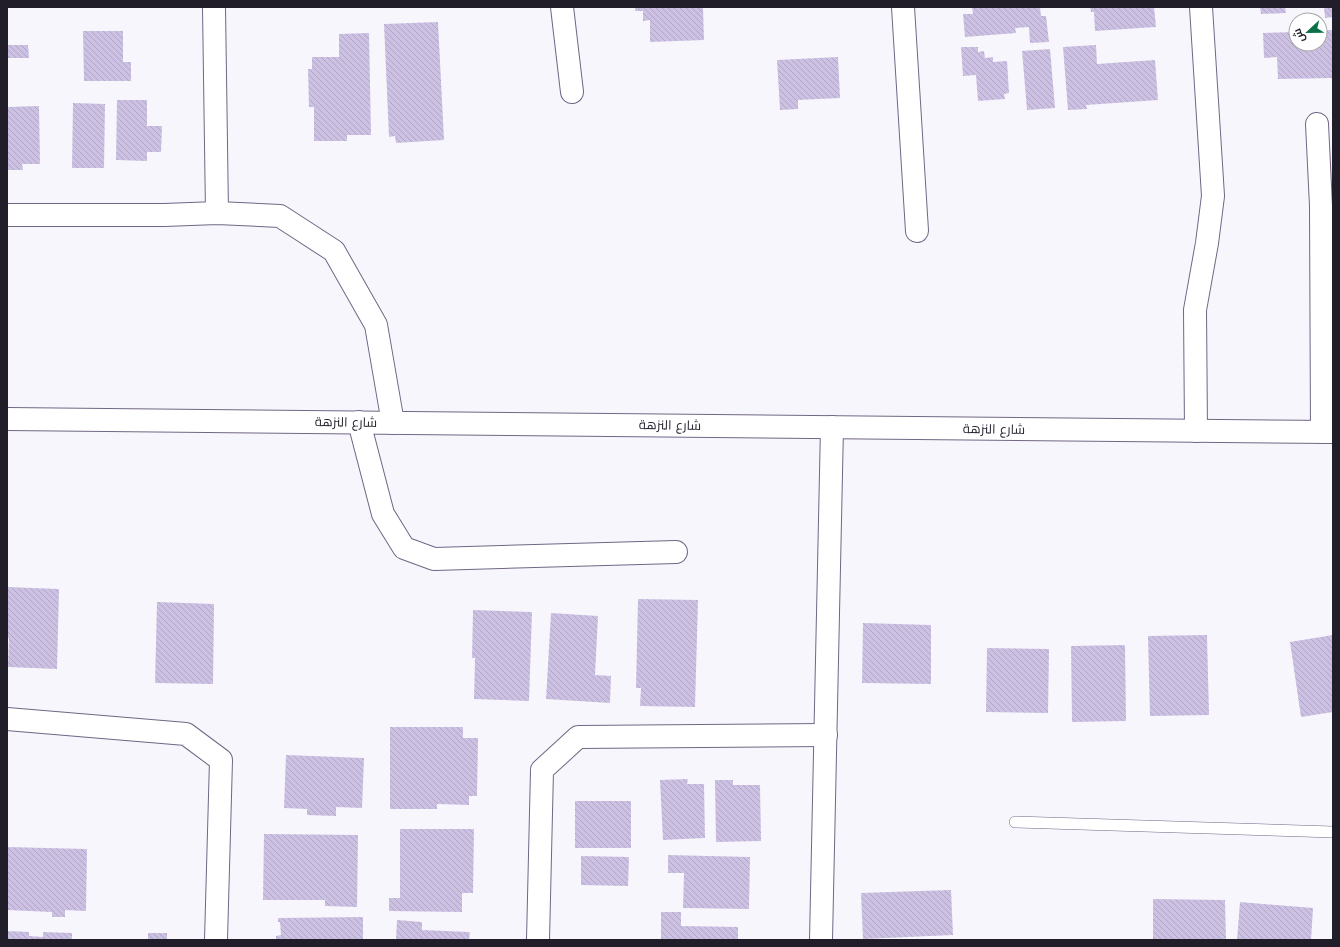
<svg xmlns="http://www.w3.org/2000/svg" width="1340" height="947" font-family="'Work Sans',Cairo,sans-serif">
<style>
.building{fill:url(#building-back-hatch)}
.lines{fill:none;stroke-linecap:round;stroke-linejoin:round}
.lane-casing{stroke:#716684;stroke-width:12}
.street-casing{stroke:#716684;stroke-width:24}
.secondary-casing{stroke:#716684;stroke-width:24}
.lane{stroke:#fff;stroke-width:11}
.street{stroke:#fff;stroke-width:22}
.secondary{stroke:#fff;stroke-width:22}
.labels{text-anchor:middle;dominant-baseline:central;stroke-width:3;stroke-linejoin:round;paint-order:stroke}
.street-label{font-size:13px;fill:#211d29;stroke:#fff}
</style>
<defs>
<pattern id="building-back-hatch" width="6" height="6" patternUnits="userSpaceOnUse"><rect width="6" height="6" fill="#cdc1e3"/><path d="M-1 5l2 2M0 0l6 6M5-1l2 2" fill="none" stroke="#b0a5c3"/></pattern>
</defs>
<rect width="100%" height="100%" fill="#f8f6fd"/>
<!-- building -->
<g class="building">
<path d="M635,7H703L704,40L650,42V20L643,21V11H635Z"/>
<path d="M972,7H1040L1041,16H1046L1049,42L1030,43L1029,27L1015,28L1016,33L965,37L963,14H973Z"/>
<path d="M1090,7H1154L1156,27L1095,31L1094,12H1091Z"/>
<path d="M1260,7H1285L1286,13L1261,14Z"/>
<path d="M1324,7H1333V17L1325,18Z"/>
<path d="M438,22L444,140L396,143L395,136L389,137L384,24Z"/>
<path d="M1320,30H1333V78L1278,79L1277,57L1264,58L1263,33L1296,32V44H1308L1309,49H1313V44H1320Z"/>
<path d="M83,31H123V62H131V81H84Z"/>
<path d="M369,33L371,135H347V141H314V107H309L308,69H312V57H339V34Z"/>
<path d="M7,45H28L29,58H7Z"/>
<path d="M1096,45L1097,64L1155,60L1158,100L1086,105L1087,109L1068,110L1063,47Z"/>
<path d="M961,47H978V52L984,51L985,58L993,57V62L1007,61L1009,93L1004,94L1005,99L978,101L976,75L963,76Z"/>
<path d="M1050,49L1055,108L1027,110L1022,51Z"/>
<path d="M838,57L840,98L798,100V109L780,110L777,60Z"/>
<path d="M117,100H147V126H162L161,152H147V161L116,160Z"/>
<path d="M73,103L105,104L104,168H72Z"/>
<path d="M39,106L40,164H22L23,170H7V107Z"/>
<path d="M7,587L59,589L57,669L8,667L9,638H7Z"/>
<path d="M638,599L698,600L695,707L640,706L641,688H636Z"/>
<path d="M157,602L214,604L213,684L155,683Z"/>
<path d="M473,610L532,612L529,701L474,699L475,658H472Z"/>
<path d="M551,613L598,616L595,675L611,676L610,703L546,699Z"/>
<path d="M863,623L931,625V684L862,683Z"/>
<path d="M1207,635L1209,715L1150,716L1148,636Z"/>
<path d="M1333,635V712L1301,717L1290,642Z"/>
<path d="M1125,645L1126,721L1072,722L1071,646Z"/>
<path d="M987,648L1049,649L1048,713L986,712Z"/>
<path d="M390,727H463V738H478L477,796H469V805L437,804V809H390Z"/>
<path d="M286,755L364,758L362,808L336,807V816L307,815V809L284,808Z"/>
<path d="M688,779L687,784H704L705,838L663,840L660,780Z"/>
<path d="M715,780H733V785H760L761,841L716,842Z"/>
<rect x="575" y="801" width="56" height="47"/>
<path d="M400,829H474L473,893H462V912L389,911V898H400Z"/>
<path d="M264,834L358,835L357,907L325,906V900H263Z"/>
<path d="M7,847L87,849L86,911L65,910V917H52V912L7,910Z"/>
<path d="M668,855L750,857L749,909L683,908L684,873H668Z"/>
<path d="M581,856L629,857L628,886L581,885Z"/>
<path d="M951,890L953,935L863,939L861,893Z"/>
<path d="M1153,899L1225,900L1226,940H1153Z"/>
<path d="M1240,902L1313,908L1311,940H1237Z"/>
<path d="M661,912H681V926L738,927V940H661Z"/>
<path d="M363,917V940H276V936L281,935L280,922H278V918Z"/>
<path d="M397,920L422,922V930L470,932L469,940H396Z"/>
<path d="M7,931L29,932V936L43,937V932L72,933V940H7Z"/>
<rect x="148" y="933" width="19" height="7"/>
</g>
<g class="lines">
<defs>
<path id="lane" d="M1015,822L1333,832"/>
<g id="street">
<path d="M214,7L217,213"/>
<path d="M562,7L572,92"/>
<path d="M903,7L917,231"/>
<path d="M1317,124L1321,206L1322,432"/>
<path d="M7,215H164L217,213L280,216L334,251L376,325L393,423"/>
<path d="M359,422L383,514L404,548L434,559L676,552"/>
<path d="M1196,431L1195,310L1207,243L1213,196L1201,7"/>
<path d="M7,719L186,734L221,760L216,940"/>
<path d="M538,940L542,770L578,737L826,735"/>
<path d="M821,940L832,427"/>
</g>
<path id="secondary" d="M7,419L1333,432"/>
</defs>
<!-- lane casing -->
<use href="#lane" class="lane-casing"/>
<!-- street casing -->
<use href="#street" class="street-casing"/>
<!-- secondary casing -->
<use href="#secondary" class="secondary-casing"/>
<!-- lane -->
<use href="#lane" class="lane"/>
<!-- street -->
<use href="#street" class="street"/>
<!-- secondary -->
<use href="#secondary" class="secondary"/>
</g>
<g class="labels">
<!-- street labels -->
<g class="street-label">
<text transform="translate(346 422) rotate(1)">شارع النزهة</text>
<text transform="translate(670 425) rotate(1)">شارع النزهة</text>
<text transform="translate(994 429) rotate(1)">شارع النزهة</text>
</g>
</g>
<!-- border -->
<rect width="1340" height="947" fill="none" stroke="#211d29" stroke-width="16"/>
<!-- north arrow -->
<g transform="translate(1308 32) rotate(248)"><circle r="19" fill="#ffffff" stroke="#a6a5a9"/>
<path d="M0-3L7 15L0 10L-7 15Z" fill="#0a6f46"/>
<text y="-6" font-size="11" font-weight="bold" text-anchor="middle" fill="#211d29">ش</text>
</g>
</svg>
